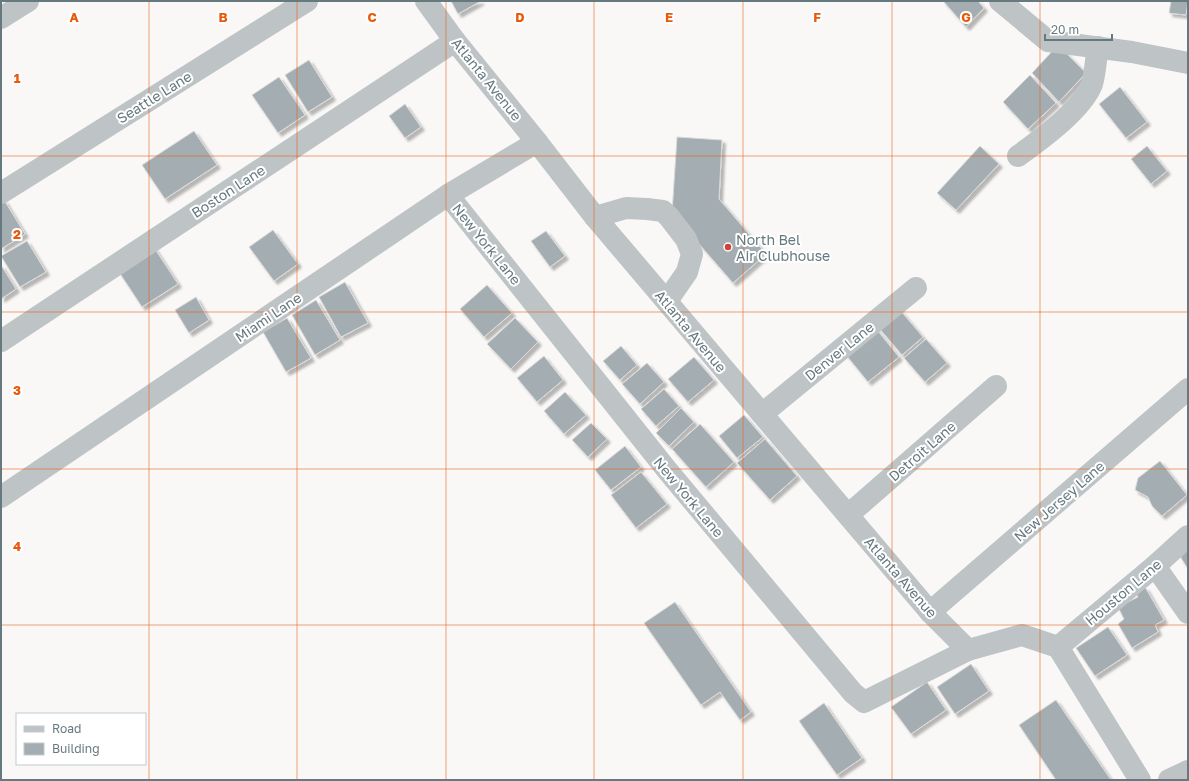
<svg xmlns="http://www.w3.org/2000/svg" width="1189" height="781" font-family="'Golos Text',sans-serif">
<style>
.building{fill:#a4aeb2;stroke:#dbdad9;filter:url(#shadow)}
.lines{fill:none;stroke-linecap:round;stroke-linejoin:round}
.minor{stroke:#bec4c6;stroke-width:22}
.grid{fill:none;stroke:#e8590c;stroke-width:1;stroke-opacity:0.55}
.poi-dot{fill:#d2413d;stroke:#fff;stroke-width:1.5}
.labels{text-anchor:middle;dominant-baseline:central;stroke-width:4;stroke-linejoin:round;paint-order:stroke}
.street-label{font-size:14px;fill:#66797f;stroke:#fff}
.poi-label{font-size:14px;fill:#66797f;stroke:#fff;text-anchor:start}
.grid-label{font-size:13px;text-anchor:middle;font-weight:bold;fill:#e8590c;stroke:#fff;stroke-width:4;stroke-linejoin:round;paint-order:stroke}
</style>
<defs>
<filter id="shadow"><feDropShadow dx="3.5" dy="3.5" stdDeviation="1" flood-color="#0004"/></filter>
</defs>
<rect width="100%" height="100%" fill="#f9f8f7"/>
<!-- building -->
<g class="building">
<path d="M451,1H481L458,14Z"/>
<path d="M943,1H978L984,8L966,27Z"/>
<path d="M1171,1H1188L1186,15L1169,13Z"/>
<path d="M1058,45L1086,73L1059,102L1032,73Z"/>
<path d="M309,60L332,97L308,112L285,75Z"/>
<path d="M1030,75L1056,103L1028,129L1003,102Z"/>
<path d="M279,77L305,115L278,133L252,95Z"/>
<path d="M1120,87L1147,122L1126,138L1099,104Z"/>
<path d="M405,104L421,127L405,138L389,116Z"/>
<path d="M194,131L217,165L165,199L142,165Z"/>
<path d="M677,137L722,140L719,199L766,254L733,283L672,213Z"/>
<path d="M980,146L999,164L956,210L937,193Z"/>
<path d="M1147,146L1167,171L1151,184L1131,159Z"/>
<path d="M4,200L25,234L1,249V202Z"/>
<path d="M273,230L298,264L274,281L249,247Z"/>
<path d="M546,231L565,256L550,267L531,241Z"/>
<path d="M27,241L46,272L20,287L1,256Z"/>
<path d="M153,246L178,284L142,307L117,269Z"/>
<path d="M1,265L16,289L1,299Z"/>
<path d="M345,282L368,323L341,337L319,297Z"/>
<path d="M487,285L512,313L484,337L460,309Z"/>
<path d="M196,297L209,320L189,333L175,310Z"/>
<path d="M316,300L340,340L315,355L292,315Z"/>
<path d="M900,310L923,337L902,355L879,328Z"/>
<path d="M287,318L311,358L286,372L263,332Z"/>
<path d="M515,318L538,342L511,369L487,344Z"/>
<path d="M873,325L899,357L868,382L842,350Z"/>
<path d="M926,339L947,363L925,382L904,358Z"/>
<path d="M621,346L637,365L620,380L603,361Z"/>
<path d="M544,356L563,380L537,402L517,378Z"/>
<path d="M694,357L714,380L688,402L668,379Z"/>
<path d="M647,363L664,382L640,404L622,384Z"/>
<path d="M664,389L679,406L656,426L641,409Z"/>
<path d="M565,392L586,415L564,434L544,411Z"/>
<path d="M681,408L694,422L669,446L656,433Z"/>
<path d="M744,415L763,437L737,458L719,436Z"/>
<path d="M591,423L607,439L588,457L572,440Z"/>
<path d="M700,424L734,462L706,487L672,449Z"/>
<path d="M765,439L797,476L770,500L737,463Z"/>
<path d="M625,446L641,467L611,490L595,470Z"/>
<path d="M1160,461L1187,495L1162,516L1152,506L1148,497L1135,490L1138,478Z"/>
<path d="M641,472L667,504L636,528L611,495Z"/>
<path d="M1188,543V569L1181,558V547Z"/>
<path d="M1145,587L1164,620L1155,625L1158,632L1132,648L1118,624L1124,619L1118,607L1138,597L1135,592Z"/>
<path d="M675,602L751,712L740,720L720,692L701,705L644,623Z"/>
<path d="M1108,627L1127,655L1095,676L1076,648Z"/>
<path d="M971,664L989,691L955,714L937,687Z"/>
<path d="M927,682L946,710L911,734L891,707Z"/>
<path d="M1056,700L1111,780H1056L1019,725Z"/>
<path d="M824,703L862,758L837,775L799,721Z"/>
</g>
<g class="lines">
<!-- minor -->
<g class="minor">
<path d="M426,1L455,41L537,142L595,217L930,612L968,650"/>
<path d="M1000,1L1048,41L1132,52L1188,63"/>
<path d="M1,18L28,1"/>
<path d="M1018,156C1040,140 1082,110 1092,84C1095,74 1096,58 1098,47"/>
<path d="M1,193L307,1"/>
<path d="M448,195L667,470L853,693L864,702L968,650L1022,635L1058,647L1140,780"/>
<path d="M595,217L626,208L647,209L663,211L669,217L686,239L692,254L687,272L667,301"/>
<path d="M1,341L455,41"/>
<path d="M762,414L916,288"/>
<path d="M1,497L448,195L537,142"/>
<path d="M848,515L996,386"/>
<path d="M1155,566L1188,613"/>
<path d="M930,612L1188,389"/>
<path d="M1058,647L1155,566L1188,536"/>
<path d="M1169,780L1188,771"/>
</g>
</g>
<!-- grid -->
<path class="grid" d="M149,1V780M297,1V780M446,1V780M594,1V780M743,1V780M892,1V780M1040,1V780M1,156H1188M1,312H1188M1,469H1188M1,625H1188"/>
<!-- markers -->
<circle class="poi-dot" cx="728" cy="247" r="4"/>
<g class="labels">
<!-- street labels -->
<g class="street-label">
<text transform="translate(487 79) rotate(51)">Atlanta Avenue</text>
<text transform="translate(154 97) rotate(-32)">Seattle Lane</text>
<text transform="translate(228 191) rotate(-33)">Boston Lane</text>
<text transform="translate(487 244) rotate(51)">New York Lane</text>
<text transform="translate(268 317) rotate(-34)">Miami Lane</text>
<text transform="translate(691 331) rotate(50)">Atlanta Avenue</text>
<text transform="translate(839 351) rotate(-39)">Denver Lane</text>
<text transform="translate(922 451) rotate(-41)">Detroit Lane</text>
<text transform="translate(689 497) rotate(50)">New York Lane</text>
<text transform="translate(1059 501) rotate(-41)">New Jersey Lane</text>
<text transform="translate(901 577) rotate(49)">Atlanta Avenue</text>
<text transform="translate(1123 592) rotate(-40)">Houston Lane</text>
</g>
<!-- poi labels -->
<g class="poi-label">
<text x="736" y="239">North Bel<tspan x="736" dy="16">Air Clubhouse</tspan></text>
</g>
</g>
<g class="grid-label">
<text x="74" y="22">A</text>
<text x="223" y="22">B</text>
<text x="372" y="22">C</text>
<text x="520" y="22">D</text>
<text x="669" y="22">E</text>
<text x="817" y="22">F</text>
<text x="966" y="22">G</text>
<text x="17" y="83">1</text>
<text x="17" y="239">2</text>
<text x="17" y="395">3</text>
<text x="17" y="551">4</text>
</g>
<!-- border -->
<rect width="1189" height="781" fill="none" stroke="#66797f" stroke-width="4"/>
<!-- legend -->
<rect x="16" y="713" width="130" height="52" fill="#ffffff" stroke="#c2c9cc"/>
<rect x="24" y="726" width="20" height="6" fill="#bec4c6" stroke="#c2c9cc"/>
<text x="52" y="733" font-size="12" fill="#66797f">Road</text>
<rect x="24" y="743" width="20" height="12" fill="#a4aeb2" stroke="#c2c9cc"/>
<text x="52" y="753" font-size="12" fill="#66797f">Building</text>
<!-- scale -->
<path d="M1045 34v6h67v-6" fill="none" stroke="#66797f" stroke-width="2"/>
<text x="1051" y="34" font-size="12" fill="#66797f" stroke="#ffffff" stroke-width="3" paint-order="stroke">20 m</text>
</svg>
